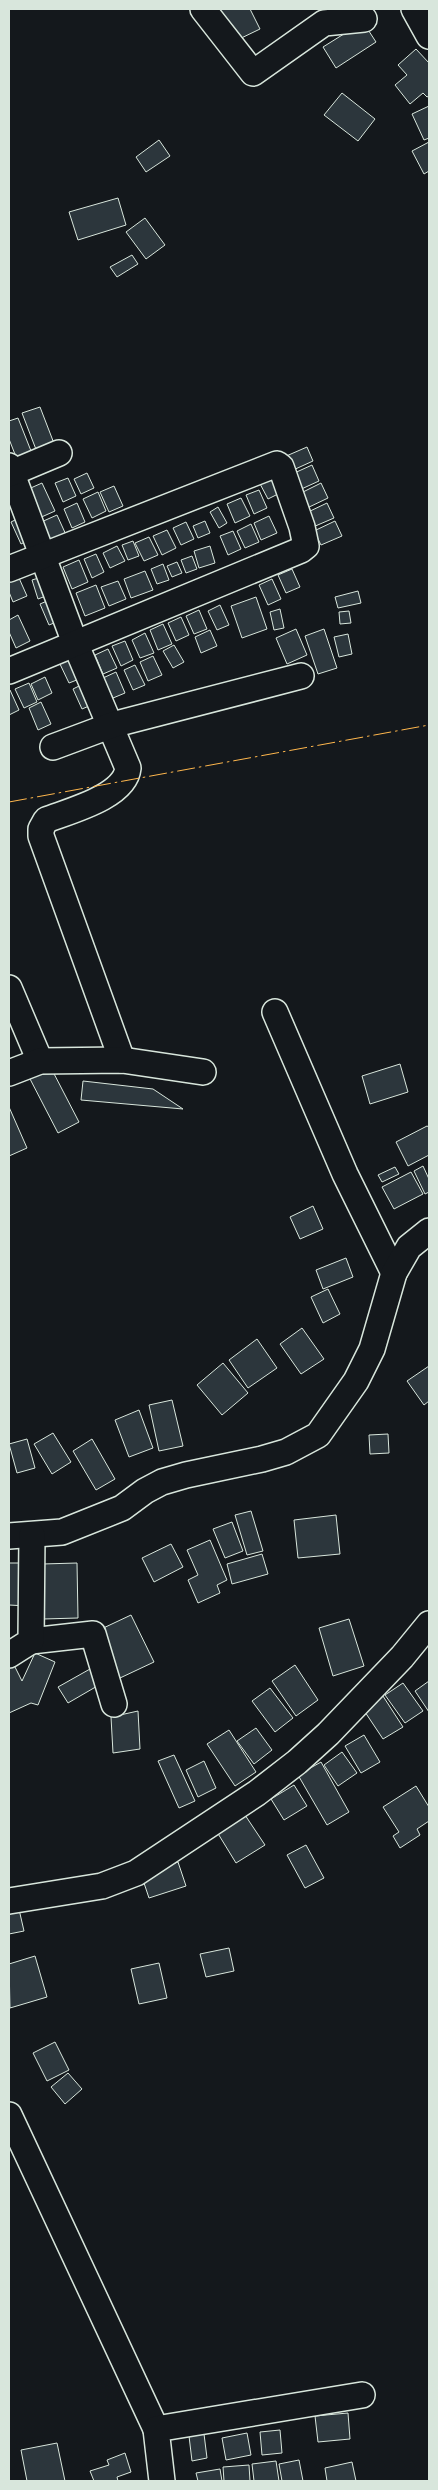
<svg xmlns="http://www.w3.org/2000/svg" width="438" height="2490" font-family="'Roboto Condensed',sans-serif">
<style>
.building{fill:#2c363c;stroke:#d8e6dc}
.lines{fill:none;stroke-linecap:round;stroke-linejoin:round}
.minor-casing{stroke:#d8e6dc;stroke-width:28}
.minor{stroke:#14181c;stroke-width:25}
.power{stroke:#ffb74d;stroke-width:1;stroke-dasharray:18 4 2.5 4;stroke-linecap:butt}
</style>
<rect width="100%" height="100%" fill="#14181c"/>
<!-- building -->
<g class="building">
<path d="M214,9H250L260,29L231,43Z"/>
<path d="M363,22L376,42L336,68L323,47Z"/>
<path d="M416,49L429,63V96L427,97L423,93L410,104L395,85L407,75L398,65Z"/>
<path d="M342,93L375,119L358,141L324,115Z"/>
<path d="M429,106V138L424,140L412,114Z"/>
<path d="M159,140L170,156L146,172L136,157Z"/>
<path d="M429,142V171L424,174L412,151Z"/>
<path d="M118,198L126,225L78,240L69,212Z"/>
<path d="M145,218L165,245L146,259L126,232Z"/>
<path d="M132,255L138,264L117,277L110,267Z"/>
<path d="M40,407L55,446L37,452L22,413Z"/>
<path d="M18,418L33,456L18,462L9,439V421Z"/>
<path d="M307,447L313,461L291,471L284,457Z"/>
<path d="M312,465L319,481L297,491L290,475Z"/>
<path d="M87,473L94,488L81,494L74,479Z"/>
<path d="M270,473L280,493L268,499L258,480Z"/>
<path d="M68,478L76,496L63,502L55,483Z"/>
<path d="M42,483L55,511L37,519L24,491Z"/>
<path d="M321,483L328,498L305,509L299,494Z"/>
<path d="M114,486L123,506L109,512L100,492Z"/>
<path d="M259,490L267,508L254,514L246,495Z"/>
<path d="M98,492L106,511L92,518L83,499Z"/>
<path d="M241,498L250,516L235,523L227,504Z"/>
<path d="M77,503L85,522L72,528L64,509Z"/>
<path d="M327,503L334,518L313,527L306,513Z"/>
<path d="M218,507L227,523L219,528L210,512Z"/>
<path d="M25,515L35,537L21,544L11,522Z"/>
<path d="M57,515L67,537L49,545L39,523Z"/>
<path d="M269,516L277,533L261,540L254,523Z"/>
<path d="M205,521L210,533L198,538L193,526Z"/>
<path d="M335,521L342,536L321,545L314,531Z"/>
<path d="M186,522L194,539L181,545L173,528Z"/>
<path d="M251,524L259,542L245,548L237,531Z"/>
<path d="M167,530L176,548L162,555L153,536Z"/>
<path d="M233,531L241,549L228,555L220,536Z"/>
<path d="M149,537L158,555L144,561L135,543Z"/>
<path d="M133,541L139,556L128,560L122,545Z"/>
<path d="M117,546L125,561L110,568L103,553Z"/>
<path d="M210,546L215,563L199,568L194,551Z"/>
<path d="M96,554L104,572L92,578L84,559Z"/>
<path d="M192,556L197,569L186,573L181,560Z"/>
<path d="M79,560L88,582L72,589L63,567Z"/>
<path d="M177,562L182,573L172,577L167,566Z"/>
<path d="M163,564L169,580L157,584L151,569Z"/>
<path d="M292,569L300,587L286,593L278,575Z"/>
<path d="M145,571L153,590L131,598L124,579Z"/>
<path d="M45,576L51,594L38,599L32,580Z"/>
<path d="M19,578L27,596L13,602L9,592V582Z"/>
<path d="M272,579L281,599L268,605L259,585Z"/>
<path d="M118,581L126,599L109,606L101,587Z"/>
<path d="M96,585L105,608L85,616L76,593Z"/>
<path d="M358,591L361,603L338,608L335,597Z"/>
<path d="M256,597L267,629L242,638L231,606Z"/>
<path d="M54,598L64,619L49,625L40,604Z"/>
<path d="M220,605L229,625L217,630L208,611Z"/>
<path d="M280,609L284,628L274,630L270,612Z"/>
<path d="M199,610L207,629L194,634L186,616Z"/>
<path d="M349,611L351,623L340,624L339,612Z"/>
<path d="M18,615L30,641L16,648L9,632V620Z"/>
<path d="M181,617L189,635L176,641L168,623Z"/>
<path d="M163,624L172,644L158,650L150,630Z"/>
<path d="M296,629L307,655L287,664L276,638Z"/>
<path d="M324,629L337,668L318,674L305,636Z"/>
<path d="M210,630L217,646L201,653L195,637Z"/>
<path d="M145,633L154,653L140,658L132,640Z"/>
<path d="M348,634L352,654L339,657L334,637Z"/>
<path d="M125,641L133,660L121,666L112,646Z"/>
<path d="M174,645L184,662L173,668L163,651Z"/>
<path d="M108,649L117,668L103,674L95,655Z"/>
<path d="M72,656L82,678L69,683L59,662Z"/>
<path d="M153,656L162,675L148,681L140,662Z"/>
<path d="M135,665L145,685L133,690L124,670Z"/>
<path d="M116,672L125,693L113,698L103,678Z"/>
<path d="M45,677L52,693L38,700L31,684Z"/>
<path d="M87,682L96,703L82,709L73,689Z"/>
<path d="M29,683L37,702L24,708L15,689Z"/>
<path d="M10,690L19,710L9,715V691Z"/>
<path d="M41,702L51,724L38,730L29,708Z"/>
<path d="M400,1064L408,1092L370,1104L362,1076Z"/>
<path d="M50,1066L79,1122L58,1133L29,1077Z"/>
<path d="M83,1081L153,1089L183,1109L81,1100Z"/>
<path d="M9,1107L27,1148L9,1156Z"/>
<path d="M427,1126L429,1127V1155L408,1166L396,1142Z"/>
<path d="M423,1166L429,1179V1192L425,1194L414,1171Z"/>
<path d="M395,1167L399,1174L382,1182L378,1175Z"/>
<path d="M411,1172L423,1194L394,1209L382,1187Z"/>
<path d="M313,1206L323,1229L300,1239L290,1217Z"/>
<path d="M346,1258L353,1277L323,1289L316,1270Z"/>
<path d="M328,1289L340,1314L323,1323L311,1297Z"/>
<path d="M302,1328L324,1359L301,1374L280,1344Z"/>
<path d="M257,1339L277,1368L248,1388L229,1360Z"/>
<path d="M223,1363L248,1393L222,1415L197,1385Z"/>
<path d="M429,1366V1401L424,1405L407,1381Z"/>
<path d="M172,1400L183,1446L159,1451L149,1405Z"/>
<path d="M139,1410L153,1448L129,1457L115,1420Z"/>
<path d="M53,1433L71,1462L52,1474L34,1444Z"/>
<path d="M388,1434L389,1453L370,1454L369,1435Z"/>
<path d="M27,1439L35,1468L17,1473L9,1444Z"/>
<path d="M92,1439L115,1479L96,1490L73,1451Z"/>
<path d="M251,1511L263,1551L247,1555L235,1515Z"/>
<path d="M336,1515L340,1554L298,1558L294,1520Z"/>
<path d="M232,1522L243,1551L225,1558L213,1529Z"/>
<path d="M210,1540L227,1580L217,1585L220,1593L198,1603L188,1580L198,1575L187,1550Z"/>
<path d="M171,1544L183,1567L154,1582L142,1558Z"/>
<path d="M262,1554L268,1574L232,1584L227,1564Z"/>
<path d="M9,1563H28L27,1606L9,1605Z"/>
<path d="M77,1563L78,1618L43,1619L42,1564Z"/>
<path d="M131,1615L154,1662L120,1678L97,1631Z"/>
<path d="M349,1619L364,1666L333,1676L319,1628Z"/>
<path d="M35,1653L55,1662L38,1705L31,1703L9,1713V1665L13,1663L22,1681Z"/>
<path d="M295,1665L318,1700L296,1716L272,1681Z"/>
<path d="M90,1669L99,1685L68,1703L58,1687Z"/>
<path d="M429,1681V1712L415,1691Z"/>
<path d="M403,1683L423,1711L405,1723L385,1695Z"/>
<path d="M270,1688L293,1718L275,1732L252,1701Z"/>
<path d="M381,1693L403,1727L383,1739L361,1706Z"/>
<path d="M138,1711L140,1749L113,1753L111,1717Z"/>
<path d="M256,1728L272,1750L254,1764L237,1741Z"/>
<path d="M229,1730L256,1772L235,1786L207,1744Z"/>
<path d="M364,1735L380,1762L361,1773L345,1746Z"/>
<path d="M342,1752L357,1773L338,1786L324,1765Z"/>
<path d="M174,1755L195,1801L179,1808L158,1761Z"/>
<path d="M204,1761L216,1788L198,1797L186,1770Z"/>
<path d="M321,1762L349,1812L327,1825L298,1775Z"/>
<path d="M294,1785L307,1806L284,1820L271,1799Z"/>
<path d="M416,1786L429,1807V1821L417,1829L420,1835L400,1848L393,1836L399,1832L383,1807Z"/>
<path d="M245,1815L265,1845L236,1863L217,1832Z"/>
<path d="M306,1845L324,1878L305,1888L287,1855Z"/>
<path d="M178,1862L186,1886L149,1898L141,1874Z"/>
<path d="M18,1905L24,1931L9,1934V1906Z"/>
<path d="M229,1948L234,1971L206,1977L200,1954Z"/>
<path d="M35,1956L47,1997L10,2008L9,1964Z"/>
<path d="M159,1963L167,1998L139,2004L131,1969Z"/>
<path d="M55,2042L69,2070L47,2081L33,2053Z"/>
<path d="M68,2073L82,2089L65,2104L51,2087Z"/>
<path d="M348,2413L350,2439L318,2442L315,2416Z"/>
<path d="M280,2430L282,2453L262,2455L260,2432Z"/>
<path d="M247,2433L251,2455L226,2460L222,2438Z"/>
<path d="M204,2434L207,2458L192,2461L189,2436Z"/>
<path d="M57,2443L65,2481H27L21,2450Z"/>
<path d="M125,2453L131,2472L117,2477L118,2481H94L90,2471L109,2465L107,2460Z"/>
<path d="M299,2460L303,2481H282L279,2464Z"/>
<path d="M276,2461L279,2481H254L252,2464Z"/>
<path d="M352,2462L356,2481H327L325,2468Z"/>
<path d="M249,2465L250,2481H224L223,2467Z"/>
<path d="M220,2469L222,2481H198L196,2473Z"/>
</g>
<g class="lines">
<defs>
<g id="minor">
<path d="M203,9L253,73L324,23L364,19"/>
<path d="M414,9L429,36"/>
<path d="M9,466L75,643L128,768C125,797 69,811 46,820L41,829V836L122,1060"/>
<path d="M9,474L59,453"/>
<path d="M9,569L277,464L281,467L302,527L306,546L301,550L9,671"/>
<path d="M53,747L112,725L301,676"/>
<path d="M9,988L40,1061"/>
<path d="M275,1012L345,1174L394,1273"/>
<path d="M9,1073L40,1061L122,1060L203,1072"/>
<path d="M9,1536L62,1532L122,1508L145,1491L162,1482L186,1475L262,1459L286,1452L318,1435L356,1381L372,1349L394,1273L409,1247L429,1231"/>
<path d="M31,1641L93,1634L114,1704"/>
<path d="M9,1655L31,1641L32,1535"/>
<path d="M9,1901L102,1886L136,1873L257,1793L297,1762L328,1734L402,1657L429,1624"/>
<path d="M9,2115L156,2429"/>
<path d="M162,2481L156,2429L362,2395"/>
</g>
</defs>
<!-- minor casing -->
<use href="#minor" class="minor-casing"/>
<!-- minor -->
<use href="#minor" class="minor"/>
<!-- power -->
<path class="power" d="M9,802L429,725"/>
</g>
<!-- border -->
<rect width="438" height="2490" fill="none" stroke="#d8e6dc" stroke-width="20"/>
</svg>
